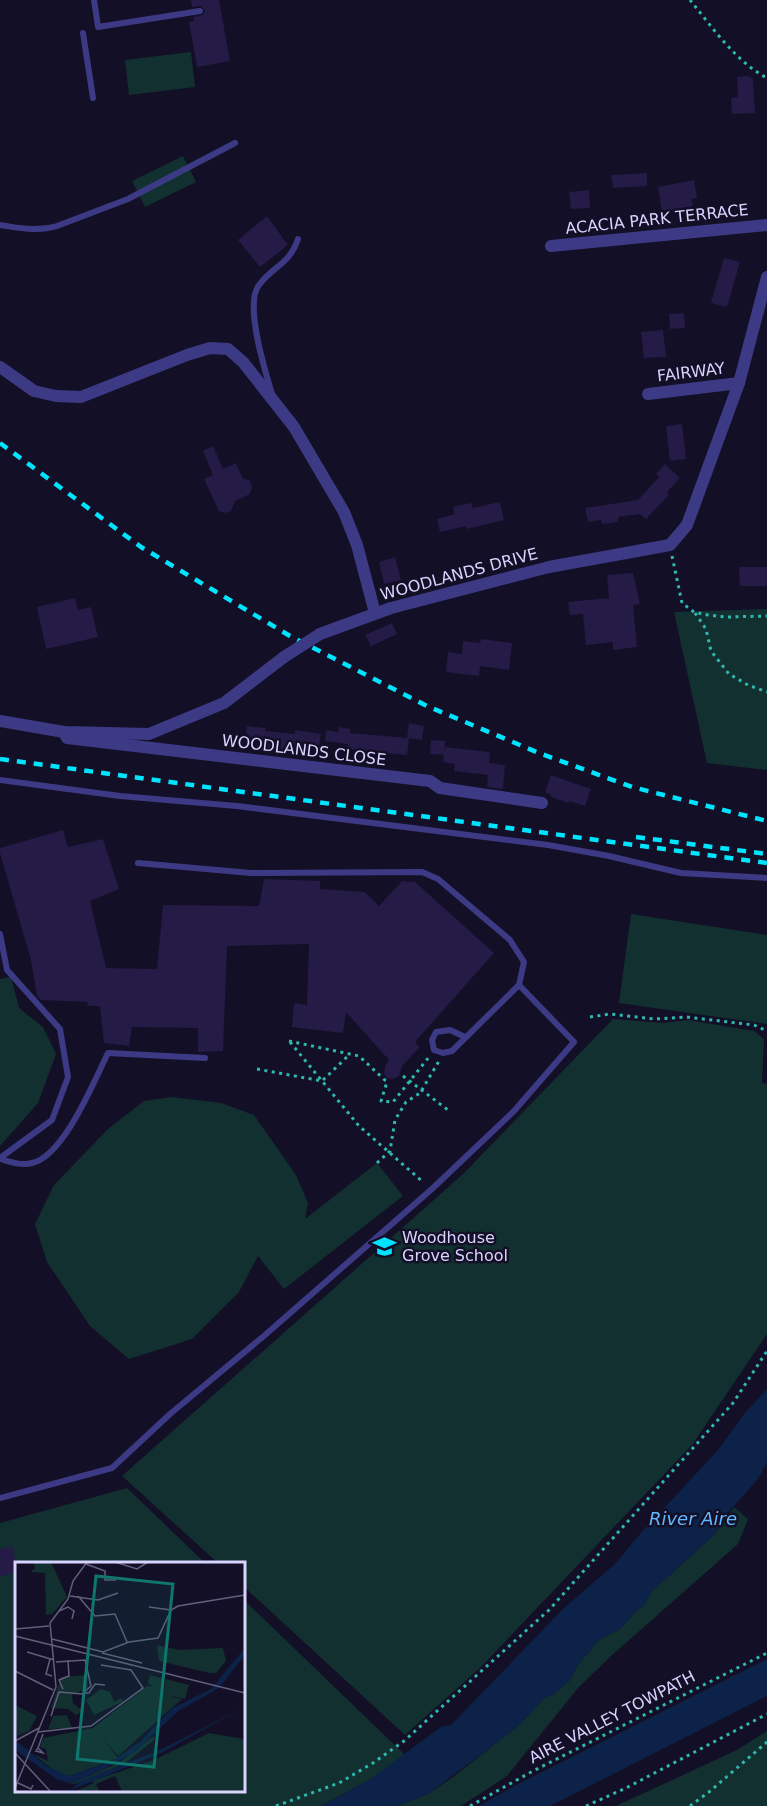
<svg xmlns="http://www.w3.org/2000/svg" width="767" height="1806" font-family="'DejaVu Sans',sans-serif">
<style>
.green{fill:#12302f}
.water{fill:#0c2248}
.building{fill:#241b47}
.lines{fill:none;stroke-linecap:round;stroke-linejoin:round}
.path{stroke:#2fb8b0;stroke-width:3;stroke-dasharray:3 4.5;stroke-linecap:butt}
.service{stroke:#3d3a85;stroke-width:6}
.minor{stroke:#3d3a85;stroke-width:12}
.rail{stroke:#00e5ff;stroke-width:4.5;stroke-dasharray:9 8;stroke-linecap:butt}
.minor-bridge{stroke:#3d3a85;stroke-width:12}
.labels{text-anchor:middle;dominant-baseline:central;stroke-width:5;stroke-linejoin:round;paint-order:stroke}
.street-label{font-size:16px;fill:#d9d4ff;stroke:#130f26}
.poi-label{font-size:16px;fill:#d9d4ff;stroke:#130f26;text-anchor:start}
.water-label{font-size:18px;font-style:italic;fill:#62b6ff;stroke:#130f26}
.inset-road{fill:none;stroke:#625e7d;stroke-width:1.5}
.view{fill:#0f766e;fill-opacity:0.15;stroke:#0f766e;stroke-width:3}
.inset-edge{fill:none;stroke:#d9d4ff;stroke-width:3}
</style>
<rect width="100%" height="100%" fill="#130f26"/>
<!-- green -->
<g class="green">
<path d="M191,52L195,87L129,95L125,60Z"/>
<path d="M183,156L196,182L145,207L132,181Z"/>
<path d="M767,609V770L707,763L674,612Z"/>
<path d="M631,914L767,935V1024L619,1003Z"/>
<path d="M11,977L19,1008L43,1027L56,1054L38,1103L0,1146V979Z"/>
<path d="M613,1019L663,1023L688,1020L754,1031L764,1039L762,1083L767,1084V1334L692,1445L481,1667L405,1735L243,1586V1563H218L122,1476L462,1175Z"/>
<path d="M172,1097L221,1103L254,1115L296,1175L308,1203L305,1219L377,1163L403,1196L284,1289L258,1256L239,1292L192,1339L129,1359L90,1326L47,1262L35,1224L54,1185L109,1128L144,1101Z"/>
<path d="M127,1488L205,1563H16V1790H243V1599L405,1755L369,1780L321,1806H0V1523Z"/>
<path d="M734,1507L748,1519L738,1544L611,1656L578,1688L507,1776L461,1806H397L428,1794L453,1777L519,1725L545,1697L554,1694L570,1680L576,1667L599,1640L620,1629L637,1610L643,1606L652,1591L713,1536Z"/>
<path d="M767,1731V1806H616L737,1750Z"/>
</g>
<!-- water -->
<g class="water">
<path d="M767,1389V1462L758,1479L727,1514L713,1536L652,1591L644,1606L637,1610L620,1629L599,1640L576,1667L570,1680L554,1694L545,1697L519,1725L499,1741L428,1794L397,1806H321L369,1780L441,1727L451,1725L564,1608L615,1564L640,1534L718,1450L744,1414Z"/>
<path d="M767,1659V1696L550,1806H479L516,1785Z"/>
</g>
<!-- building -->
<g class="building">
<path d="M191,0H219L230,61L197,67L189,22L194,21L193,17L203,15L205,11L201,6L192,7Z"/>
<path d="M748,76L753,79L755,113L732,114L731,98L738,97L737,77Z"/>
<path d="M647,173V186L613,188L611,175Z"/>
<path d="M694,180L697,198L691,199L693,206L662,212L658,187Z"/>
<path d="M589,190L590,208L571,209L569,192Z"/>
<path d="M267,216L288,245L260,267L238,240Z"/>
<path d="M724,258L740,262L727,307L711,303Z"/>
<path d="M684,313L685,328L670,329L669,314Z"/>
<path d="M663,330L666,357L644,358L641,332Z"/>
<path d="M682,424L686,459L670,461L666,426Z"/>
<path d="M213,446L223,469L236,463L243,479L250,480L252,487L250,494L235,501L231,511L225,513L219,511L204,479L213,475L203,451Z"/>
<path d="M665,464L680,478L667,492L669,495L646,519L640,514L618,517V522L602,524L601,520L588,522L585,508L638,500L659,477L656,474Z"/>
<path d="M500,502L504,520L467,529L466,526L440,532L437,519L455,514L453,507L471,503L473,508Z"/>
<path d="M395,557L401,580L384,584L379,562Z"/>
<path d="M739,567H767V586H740Z"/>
<path d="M633,573L640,604L633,605L637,647L613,650V642L586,645L583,614L570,615L568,602L609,598L607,575Z"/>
<path d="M75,598L78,610L91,607L98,637L46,649L37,607Z"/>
<path d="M392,623L397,634L371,646L365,635Z"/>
<path d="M481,639L512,643L509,670L480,666L479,676L446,672L448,652L462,654L463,641L480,643Z"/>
<path d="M409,723L424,726L422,740L409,738L407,755L347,749L348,744L325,741L326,730L338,732L339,727L350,729V733L407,738Z"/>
<path d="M247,726L266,728L265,731L295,734V730L321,734L318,750L288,746V749L263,747L264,742L245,741Z"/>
<path d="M431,740L445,741L444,752L445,747L490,752L489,763L505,765L503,789L487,787L488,775L454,771L455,764L443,762L444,755L430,754Z"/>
<path d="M551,775L591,789L585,806L569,801V803L551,797V795L545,792Z"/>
<path d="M63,830L68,847L103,839L119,889L90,901L106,968L157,969L163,905L259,906L264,879L320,881V889L365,892L379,906L402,881L415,882L494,953L415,1042L420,1047L402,1066L399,1076L393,1079L387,1078L384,1074L385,1066L389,1060L346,1012L343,1033L292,1027L294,1003L307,1005L309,944L227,946L223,1051L198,1052V1028L132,1027L129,1046L104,1043L100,1006H87L88,1002L41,1000L37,996L31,960L0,853V848Z"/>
<path d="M12,1546L16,1563V1572L0,1577V1549Z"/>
</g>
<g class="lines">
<!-- path -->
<g class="path">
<path d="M690,0C712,27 736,62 767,78"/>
<path d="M672,556L682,603L694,612L708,615L726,617L767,616"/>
<path d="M695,613L706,629L711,651L729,674L748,685L767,692"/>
<path d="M590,1017L610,1014L655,1019L686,1017L754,1025L767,1031"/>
<path d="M289,1041L359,1056L387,1082L381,1101L393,1102L429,1057"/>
<path d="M290,1042L359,1126L423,1182"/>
<path d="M257,1069L322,1081L350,1054"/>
<path d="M403,1076L448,1110"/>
<path d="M377,1163L390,1151L395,1120L406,1102L420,1093L439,1061"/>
<path d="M276,1806L339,1783L373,1763L404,1741L549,1610L733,1403L767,1351"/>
<path d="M470,1806L533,1771L767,1653"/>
<path d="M586,1806L626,1788L767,1714"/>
<path d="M690,1806L709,1792L767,1742"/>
</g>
<!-- service -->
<g class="service">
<path d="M94,0L98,27L200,11"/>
<path d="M83,33L93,98"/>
<path d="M0,225C20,228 37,232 57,226L128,199L235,143"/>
<path d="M272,394C265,371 244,304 259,285C273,266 290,264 298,239"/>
<path d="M0,780L120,796L237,806L548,845L609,856L681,873L767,878"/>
<path d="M0,934L7,970L60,1029L68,1077L52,1120L0,1158"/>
<path d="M465,1037L450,1030L436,1032L432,1040L434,1050L443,1053L452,1051L519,985"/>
<path d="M0,1159C11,1162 21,1166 32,1163C64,1156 94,1081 108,1053L205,1058"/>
<path d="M0,1498L112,1468L170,1414L265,1335L433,1188L514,1111L574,1042L519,985L524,962L510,940L438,879L422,872L251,873L138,863"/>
</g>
<!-- minor -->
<g class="minor">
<path d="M551,246L767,225"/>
<path d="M0,367L34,391L56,396L81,397L187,355L210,348L228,349L243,362L294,427L344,512L357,545L375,613"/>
<path d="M648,394L739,383"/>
<path d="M320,634L391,608L549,567L670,545L687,525L739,383L767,277"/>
<path d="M0,721L64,732L149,734L224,703L284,657"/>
<path d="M64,732L67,738L430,781L440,788L542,803"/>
</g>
<!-- rail -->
<g class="rail">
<path d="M0,443L141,547L290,636L427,706L539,753L632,787L767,821"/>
<path d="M0,759L767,863"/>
<path d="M636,837L767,854"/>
</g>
<!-- minor-bridge -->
<path class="minor-bridge" d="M284,657L320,634"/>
</g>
<!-- icons -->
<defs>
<symbol id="school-bare" viewBox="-9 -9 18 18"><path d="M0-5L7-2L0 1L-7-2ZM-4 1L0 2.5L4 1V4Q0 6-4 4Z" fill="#00e5ff" stroke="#130f26" stroke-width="2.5" paint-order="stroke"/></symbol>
</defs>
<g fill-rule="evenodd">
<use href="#school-bare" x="368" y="1230" width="33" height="33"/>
</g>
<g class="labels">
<!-- street labels -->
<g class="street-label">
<text transform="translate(657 219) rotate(-6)">ACACIA PARK TERRACE</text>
<text transform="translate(691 372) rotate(-7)">FAIRWAY</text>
<text transform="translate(459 574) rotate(-15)">WOODLANDS DRIVE</text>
<text transform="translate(304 750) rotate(7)">WOODLANDS CLOSE</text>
<text transform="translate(612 1717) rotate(-27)">AIRE VALLEY TOWPATH</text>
</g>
<!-- poi labels -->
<g class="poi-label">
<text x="402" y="1237">Woodhouse<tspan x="402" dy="18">Grove School</tspan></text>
</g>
<!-- water labels -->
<g class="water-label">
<text x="693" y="1518">River Aire</text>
</g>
</g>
<!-- overview -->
<g transform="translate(15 1562)">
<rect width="230" height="230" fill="#130f26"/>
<path d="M18,0H36L52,35L37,52L31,53L30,11L16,10L20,6ZM142,83L164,88L208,86L211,99L201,111H195L144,99ZM71,113L73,126L57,133L58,141L67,149L61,153L53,147L36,146L46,115ZM135,113L150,117L147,132L151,117L174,123L170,137L148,132L167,137L103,194L86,175L103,196L55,214L42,211L18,192L33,199L31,187L25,185L28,176L78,166L132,124H139L133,122ZM86,127L95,130L99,140L106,136L109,139L79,153L71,138ZM0,143L22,154L14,169L2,174ZM52,153L57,166L33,167L38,154ZM194,171L229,177V229H107L100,214L81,222L84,229H61L79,221L76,219L137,199ZM139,174V178L113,199L90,211L59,222L46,220L57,221L105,200Z" fill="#12302f"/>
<path d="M229,87V94L204,126L162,150L120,190L89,207L57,221L43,218L0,188V178L33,205L55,214L99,198L126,179L156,147L196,127ZM229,145L148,190L54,229L66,219L143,189Z" fill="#0c2248"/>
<path class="inset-road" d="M100,0L122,7L133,0M71,2L90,9V18H101M55,34L83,38L103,31M63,34L80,54L100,52L112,80M134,45L156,48M44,49L53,45L59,49L57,57M0,67L34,64M0,74L230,131M37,77L88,90L114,80L143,76L156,48L163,44L230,33M12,90L39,98M87,91L127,101M35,97L31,112L37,114M0,109L38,128M48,127L44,118L54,114L53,98M68,131H74L80,122L90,123M36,154L44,130L67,132L76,124L70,98L41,100M23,170L76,164L128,126L116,108L86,103M0,179L24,166M23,186L28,191L21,189L23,186L28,172M0,191L35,229M3,221L16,227L18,223M0,226L41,125L35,61L53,37L58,19L72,0"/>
<path class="view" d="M81,14L158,22L139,205L62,197Z"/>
<rect width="230" height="230" class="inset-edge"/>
</g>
</svg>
